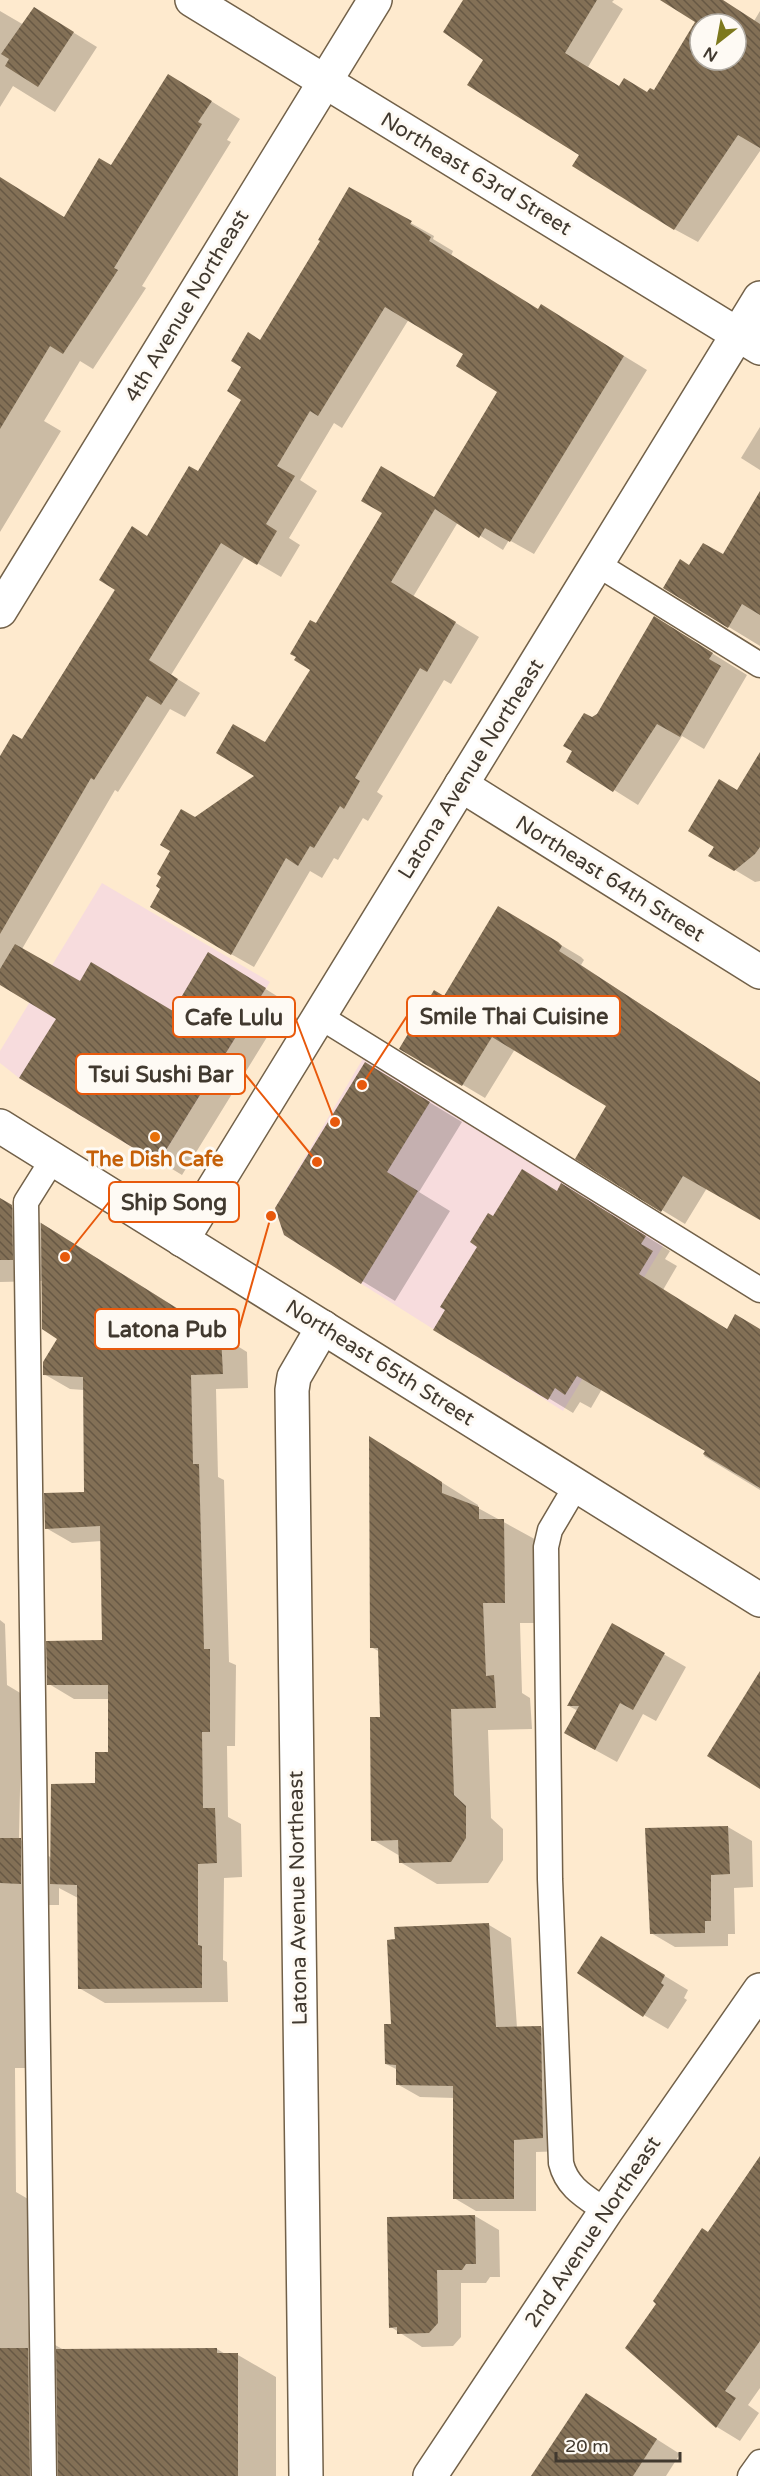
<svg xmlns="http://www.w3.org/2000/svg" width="760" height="2476" font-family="'Varela Round',sans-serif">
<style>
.commercial{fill:#f7dcdd}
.shadow{fill:#0003;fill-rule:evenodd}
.building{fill:url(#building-back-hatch);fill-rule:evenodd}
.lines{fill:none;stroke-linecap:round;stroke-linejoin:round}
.service-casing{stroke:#726149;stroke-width:27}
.minor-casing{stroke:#726149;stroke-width:36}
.tertiary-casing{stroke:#726149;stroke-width:36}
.secondary-casing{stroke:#726149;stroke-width:36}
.service{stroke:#fff;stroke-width:24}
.minor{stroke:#fff;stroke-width:33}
.tertiary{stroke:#fff;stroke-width:33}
.secondary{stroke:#fff;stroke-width:33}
.food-dot{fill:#e8710a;stroke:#fefaf4;stroke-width:2}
.labels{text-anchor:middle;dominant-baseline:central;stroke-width:6;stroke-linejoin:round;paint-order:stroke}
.street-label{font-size:21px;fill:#41392f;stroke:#fefaf4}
.food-label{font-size:21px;font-weight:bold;fill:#c56008;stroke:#fefaf4}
.leader{fill:none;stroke:#e8590c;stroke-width:2}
.callout-dot{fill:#e8590c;stroke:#fefaf4;stroke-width:2}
.callout{fill:#fefaf4;stroke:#e8590c;stroke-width:2}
.callout-label{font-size:22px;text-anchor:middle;font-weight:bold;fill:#41392f}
</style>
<defs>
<pattern id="building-back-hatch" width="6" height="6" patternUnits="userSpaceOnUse" patternTransform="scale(1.5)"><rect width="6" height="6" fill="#837056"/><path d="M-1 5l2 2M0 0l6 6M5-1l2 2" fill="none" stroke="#675844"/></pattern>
</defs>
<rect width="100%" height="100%" fill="#feeace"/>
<!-- commercial -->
<g class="commercial">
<path d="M102,883L270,982L158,1163L19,1078L0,1063V1051Z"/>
<path d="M365,1055L666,1241L563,1411L284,1235L275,1208Z"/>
</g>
<!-- shadow -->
<g class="shadow">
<path d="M465,0H614L612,2L623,9L588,67L620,87L649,94L655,92L697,22L705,0H721L754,21L760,11V151L698,242L674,229L581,154L485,59ZM700,24H736V60H700Z"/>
<path d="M0,11L24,25L58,23L97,47L55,112L13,86L0,107Z"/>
<path d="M198,93L240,119L227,140L231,142L142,286L146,288L93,369L80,361L44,421L61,431L0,532V187L65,218L112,167Z"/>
<path d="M350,189L434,236L433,239L453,251L451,256L539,311L565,320L647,370L534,554L509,540L503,550L458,522L413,597L479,637L451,684L444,680L377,792L383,796L368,821L363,818L338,860L334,858L322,878L310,871L254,967L231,954L195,819L257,776L265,744L312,670L316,625L434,499L499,391L465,354L409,319L342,428L334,423L300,480L317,491L289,538L300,545L281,577L245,556L171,675L200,693L185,717L170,709L118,792L115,790L22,949L80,983L173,1013L232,968L288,1003L182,1175L21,1077L58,1018L0,983V759L22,741L147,537L198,472L243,399L261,341L322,241Z"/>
<path d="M760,427V470L741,458Z"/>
<path d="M760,494V646L665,588L690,566L723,556Z"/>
<path d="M678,632L747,675L704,749L682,736L638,805L568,761L592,719Z"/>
<path d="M760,786V881L755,882L710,855L738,792Z"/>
<path d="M521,921L581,957L584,960L581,965L760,1083V1218L707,1188L685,1224L662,1210L608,1106L515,1049L485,1098L401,1048L444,998Z"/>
<path d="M366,1064L462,1122L419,1192L450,1211L395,1301L285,1234Z"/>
<path d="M558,1192L586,1199L670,1251L665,1259L677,1266L663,1290L728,1330L760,1331V1490L704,1456L707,1451L602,1389L591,1408L580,1402L573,1413L435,1329L494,1218Z"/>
<path d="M0,1201L41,1223L247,1352L248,1388L216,1389L218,1477L224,1480L229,1662L236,1665L235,1746H227L228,1817L241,1824L242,1877L224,1878L223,1960L227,1962L228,2002L105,2003L79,1988L78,1898L59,1888V1905H44L46,2068H15L16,2192L35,2203L39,2336L64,2350L217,2349L227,2355H238L276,2377V2476H0V1620L5,1624L7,1685L22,1694L19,1839L52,1858L96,1785L109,1754V1699H74L49,1684L103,1642L102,1541L72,1543L46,1528L85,1493L84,1390L70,1389L44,1374L59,1338L43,1281L0,1282Z"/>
<path d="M406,1460L478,1505V1508L540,1542L541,1623H520L522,1693L530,1698L532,1729L488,1730L491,1818L503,1829V1860L488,1883L437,1884L400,1862V1856L373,1840L382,1718L380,1652L371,1647Z"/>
<path d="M613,1625L686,1667L656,1721L643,1714L617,1762L588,1746L578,1711L569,1706Z"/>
<path d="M728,1827L752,1841L753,1887L734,1888L735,1934H728V1946L675,1947L651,1933L647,1830Z"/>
<path d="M489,1925L511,1938L517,2028L541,2027L563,2040L565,2151L536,2152V2211H476L454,2198L455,2098L420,2097L397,2084L398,2070L386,2064L393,2025Z"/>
<path d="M625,1952L688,1990L684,1998L687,2000L668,2029L644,2015Z"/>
<path d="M760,2157V2388L748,2405L759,2413L740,2441L717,2427L627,2348Z"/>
<path d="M475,2216L499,2230L500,2277H490L486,2283H461V2337L453,2346L422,2347L391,2327Z"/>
<path d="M587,2395L680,2454L666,2476H533Z"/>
</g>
<!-- building -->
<g class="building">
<path d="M463,0H597L565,53L619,86L624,78L647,92L650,88L654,90L695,22L660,0H723L760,24V148L738,135L674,230L572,166L579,155L467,85L483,60L443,32ZM700,24H736V60H700Z"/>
<path d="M34,7L74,32L38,87L5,66L9,59L1,54Z"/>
<path d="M168,74L212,101L198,122L202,124L114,268L118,270L63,354L50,346L0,429V177L64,217L99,158L111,165Z"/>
<path d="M349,187L412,221L410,224L431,237L429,241L538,309L541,304L624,356L510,542L485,528L479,538L435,509L391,582L456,622L427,672L420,668L355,778L360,781L344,809L340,806L314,848L310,846L298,866L286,858L231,955L150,907L160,889L156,886L161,877L157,874L170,851L160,845L181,809L195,817L254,776L216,753L233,724L265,742L310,670L294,660L296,657L290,654L310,620L316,623L382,513L361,501L381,466L434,497L497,392L456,366L463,354L385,307L318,416L310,411L277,466L295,476L266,524L277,531L257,565L221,543L149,660L178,679L161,705L147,696L94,780L91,778L0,934V756L13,734L22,739L115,590L99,580L132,526L147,536L189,466L198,471L241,400L227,391L241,367L231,361L248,332L260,340L320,241L318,240Z"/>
<path d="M760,491V615L742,604L728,628L663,588L680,559L689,565L703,543L723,554Z"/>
<path d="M654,616L713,653L709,659L721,666L680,737L657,724L613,792L566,762L572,751L563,746L584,713L592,717L597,714Z"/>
<path d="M760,752V847L755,854L734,871L708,856L714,847L688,831L719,779L737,790Z"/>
<path d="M498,906L558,942L562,946L559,951L760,1082V1220L683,1176L661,1212L575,1159L606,1106L492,1037L462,1086L399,1049L434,990L444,996Z"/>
<path d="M15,944L80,981L91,962L173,1011L208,952L266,988L158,1163L19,1078L56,1019L0,985V969Z"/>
<path d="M365,1062L430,1102L387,1172L418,1191L361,1284L284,1235L275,1208Z"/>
<path d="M522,1169L557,1191L561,1183L646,1236L641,1244L653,1251L639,1274L727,1329L735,1314L760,1329V1488L703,1454L705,1451L577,1376L565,1395L555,1388L548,1400L433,1330L445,1310L440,1307L477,1247L470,1242L488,1213L493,1216Z"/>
<path d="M0,1198L12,1205L13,1260H0Z"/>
<path d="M41,1223L221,1336L223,1374L191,1375L193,1464H199L204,1649H210V1732H202L203,1808H215L217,1863L198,1864V1945L202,1946V1988L78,1989L77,1885L50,1884L51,1784L95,1783V1752H108V1685H47L46,1641L102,1640L100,1526L45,1529L44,1493L84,1492L83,1377L43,1375V1362L57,1339L42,1329Z"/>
<path d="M369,1436L442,1482V1493L479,1507V1519H504L505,1603H483L486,1676L494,1675L496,1708L451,1709L454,1795L466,1806V1838L451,1862L399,1863L398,1840L371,1841L370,1717H380L378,1648H370Z"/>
<path d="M612,1623L665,1653L633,1710L620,1703L595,1750L564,1733L579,1706H567Z"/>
<path d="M760,1671V1789L707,1756Z"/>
<path d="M728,1826L730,1874L711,1875V1921H705V1933L650,1934L645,1828Z"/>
<path d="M0,1838H21V1884L0,1883Z"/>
<path d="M489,1923L496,2027L541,2026L543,2138L514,2140V2199H453V2086L396,2085V2065L385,2064L384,2024H391L387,1940L395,1939L394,1927Z"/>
<path d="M601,1936L665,1975L661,1983L664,1985L643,2017L577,1973Z"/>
<path d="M760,2156V2341L725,2391L736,2398L716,2428L625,2348L656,2304L653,2301L702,2228L708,2232Z"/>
<path d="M475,2215L476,2264H466L462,2270H437L438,2323L429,2333L397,2334V2327L389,2328L387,2217Z"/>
<path d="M0,2348H28L30,2476H0Z"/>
<path d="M217,2348V2353H238V2476H58L56,2349Z"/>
<path d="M586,2393L657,2439L633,2476H531Z"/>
</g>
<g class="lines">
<defs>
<g id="service">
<path d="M597,564L760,665"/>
<path d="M319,1016L760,1290"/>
<path d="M576,1486L550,1530L546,1547L550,1879L561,2163C567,2188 586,2197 606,2211"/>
<path d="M44,2476L26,1202L53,1159"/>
<path d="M750,2476L760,2462"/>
</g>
<g id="minor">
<path d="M192,0L760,348"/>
<path d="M0,611L375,0"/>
<path d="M461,785L760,972"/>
<path d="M430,2476L606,2211L760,1990"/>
</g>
<g id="tertiary">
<path d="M182,1240L760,298"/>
<path d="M306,2476L292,1390L294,1377L323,1327"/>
</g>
<path id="secondary" d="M0,1126L760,1600"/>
</defs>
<!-- service casing -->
<use href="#service" class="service-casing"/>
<!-- minor casing -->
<use href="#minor" class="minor-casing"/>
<!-- tertiary casing -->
<use href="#tertiary" class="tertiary-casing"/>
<!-- secondary casing -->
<use href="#secondary" class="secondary-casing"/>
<!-- service -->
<use href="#service" class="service"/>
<!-- minor -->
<use href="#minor" class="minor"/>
<!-- tertiary -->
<use href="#tertiary" class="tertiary"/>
<!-- secondary -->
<use href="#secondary" class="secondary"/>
</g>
<!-- markers -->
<circle class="food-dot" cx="155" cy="1137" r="6"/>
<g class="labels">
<!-- street labels -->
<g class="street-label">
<text transform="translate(476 174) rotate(31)">Northeast 63rd Street</text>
<text transform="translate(187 306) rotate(-59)">4th Avenue Northeast</text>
<text transform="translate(471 769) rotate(-58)">Latona Avenue Northeast</text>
<text transform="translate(610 879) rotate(32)">Northeast 64th Street</text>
<text transform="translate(380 1363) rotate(32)">Northeast 65th Street</text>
<text transform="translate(298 1898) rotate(-91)">Latona Avenue Northeast</text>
<text transform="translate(593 2232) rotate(-56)">2nd Avenue Northeast</text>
</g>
<!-- food labels -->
<g class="food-label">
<text x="155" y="1159">The Dish Cafe</text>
</g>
</g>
<!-- callouts -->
<path class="leader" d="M362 1085L407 1016M335 1122L295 1017M317 1162L245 1074M65 1257L109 1202M271 1216L239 1329"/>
<g class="callout-dot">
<circle cx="362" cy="1085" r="6"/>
<circle cx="335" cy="1122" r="6"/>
<circle cx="317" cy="1162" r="6"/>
<circle cx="65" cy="1257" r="6"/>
<circle cx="271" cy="1216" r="6"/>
</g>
<g class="callout">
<rect x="407" y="996" width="213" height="40" rx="6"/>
<rect x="173" y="997" width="122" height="40" rx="6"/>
<rect x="76" y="1054" width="169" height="40" rx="6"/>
<rect x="109" y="1182" width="130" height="40" rx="6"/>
<rect x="95" y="1309" width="144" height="40" rx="6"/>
</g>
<g class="callout-label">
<text x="514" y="1024">Smile Thai Cuisine</text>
<text x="234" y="1025">Cafe Lulu</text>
<text x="161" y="1082">Tsui Sushi Bar</text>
<text x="174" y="1210">Ship Song</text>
<text x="167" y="1337">Latona Pub</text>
</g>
<!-- north arrow -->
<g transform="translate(718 42) rotate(211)"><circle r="28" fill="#fefaf4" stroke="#b2ada5" stroke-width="1.5"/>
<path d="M0-4.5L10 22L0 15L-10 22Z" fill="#7d781d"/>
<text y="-9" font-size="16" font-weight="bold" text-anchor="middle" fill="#41392f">N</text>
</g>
<!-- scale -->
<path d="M556 2452v9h124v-9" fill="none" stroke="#41392f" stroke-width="3"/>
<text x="565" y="2452" font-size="18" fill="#41392f" stroke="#fefaf4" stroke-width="4.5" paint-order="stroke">20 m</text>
</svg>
